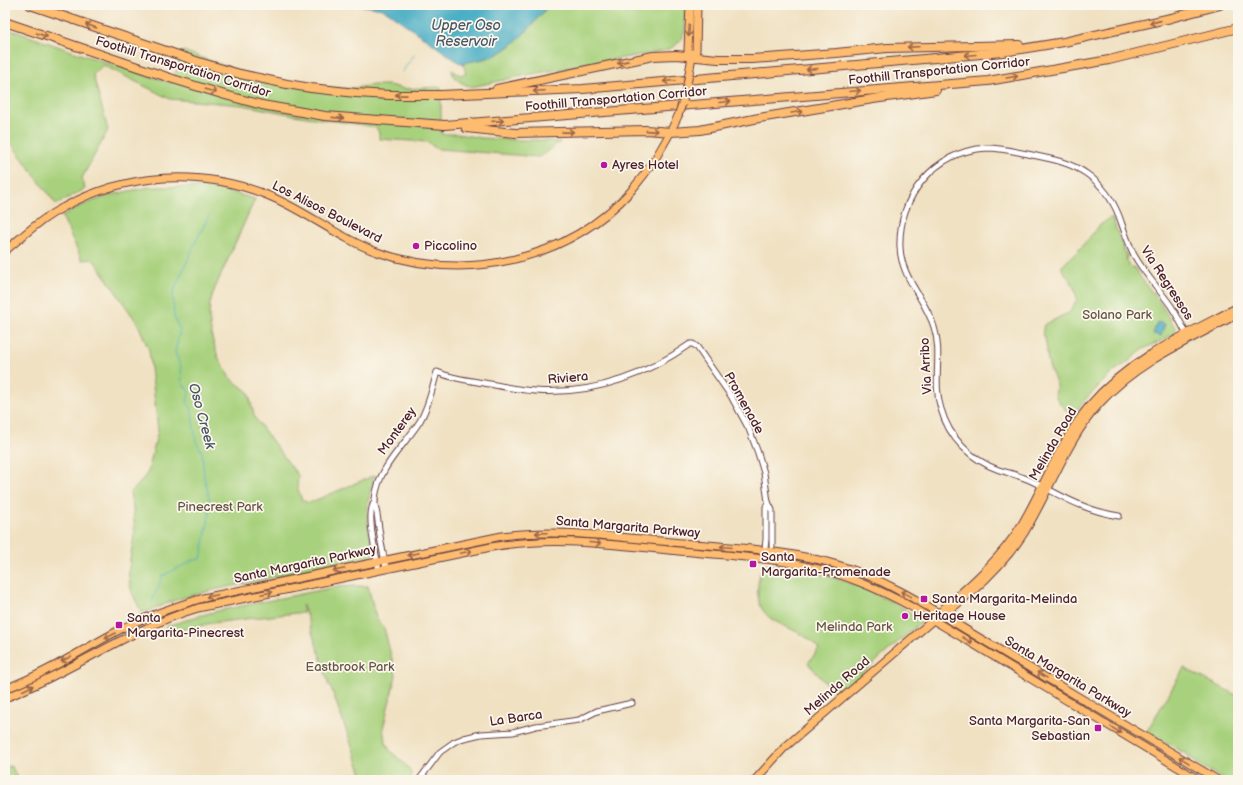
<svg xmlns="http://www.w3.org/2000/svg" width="1243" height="785" font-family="'Balsamiq Sans',sans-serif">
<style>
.green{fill:#a8d17d;stroke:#797854}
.water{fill:#44acc3;stroke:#476677}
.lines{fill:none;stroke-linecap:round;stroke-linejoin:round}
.stream{stroke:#44acc3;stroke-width:1}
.minor-casing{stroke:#633c42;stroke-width:7}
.major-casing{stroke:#633c42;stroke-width:9}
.highway-casing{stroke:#633c42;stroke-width:10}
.minor{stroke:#fff;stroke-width:5}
.major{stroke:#febc70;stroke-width:7}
.highway{stroke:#febc70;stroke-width:8}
.major-bridge-casing{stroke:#633c42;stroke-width:9;stroke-linecap:butt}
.major-bridge{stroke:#febc70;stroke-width:7}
.oneway{stroke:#9b664a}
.poi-dot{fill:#b5179e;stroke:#fbf7ec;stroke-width:1.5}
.labels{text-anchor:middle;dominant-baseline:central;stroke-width:3.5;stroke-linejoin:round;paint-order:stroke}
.street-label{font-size:13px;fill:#4a1f2b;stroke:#fbf7ec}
.poi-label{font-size:13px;fill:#4a1f2b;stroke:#fbf7ec;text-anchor:start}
.park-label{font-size:13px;fill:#665444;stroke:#fbf7ec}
.water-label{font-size:14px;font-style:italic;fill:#485768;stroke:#fbf7ec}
</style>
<rect width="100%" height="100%" fill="#fbf7ec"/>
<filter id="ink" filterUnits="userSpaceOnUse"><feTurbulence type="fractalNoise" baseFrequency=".025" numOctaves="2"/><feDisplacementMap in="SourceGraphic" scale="8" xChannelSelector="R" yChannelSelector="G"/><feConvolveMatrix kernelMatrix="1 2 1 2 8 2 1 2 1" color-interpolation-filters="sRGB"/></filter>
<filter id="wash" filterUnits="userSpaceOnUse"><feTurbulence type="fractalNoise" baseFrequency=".012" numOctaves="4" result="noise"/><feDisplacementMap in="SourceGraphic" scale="16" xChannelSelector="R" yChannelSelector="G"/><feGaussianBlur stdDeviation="0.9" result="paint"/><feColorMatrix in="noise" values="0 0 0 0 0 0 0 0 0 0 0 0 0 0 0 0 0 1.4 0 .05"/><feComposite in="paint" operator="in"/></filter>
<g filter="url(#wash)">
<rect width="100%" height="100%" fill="#f0e1c2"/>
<!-- green -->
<g class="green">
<path d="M549,5H685C685,27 689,43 663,51L527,75L471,87L462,83L455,78L453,75L452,70L460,75L466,74L463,63C473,61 484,59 494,56C517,46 533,23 549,5Z"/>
<path d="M5,28L89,57L172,83L183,51L242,72L254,81L266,84H305L348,89L373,85H389L404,89L441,87V134H457L481,138L520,140H536L560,142L539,157L440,149L435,148L428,142L379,139V133L376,127L300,116L243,105L170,99L103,65L93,75L108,130L82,178L85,189L56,204L5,135Z"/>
<path d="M151,187H211L255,199L215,288L210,303L209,318L212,338L218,357L230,378L248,392L255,418L299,477C295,485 299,492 302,500L309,503L375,475C364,506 367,522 373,554L370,557L209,591L176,600L145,612H141C138,604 133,596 131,589C125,570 133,551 134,533C135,519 133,506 130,493L139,484L148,472L158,430L149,350L138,324L93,259L82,260L62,216C89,199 120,192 151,187Z"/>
<path d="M1112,217L1124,251L1127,255L1126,260L1129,266L1135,268L1141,278L1158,300L1176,329L1174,335L1141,350L1127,363L1114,371L1081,404L1073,417L1061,405L1055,395C1059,381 1052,377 1049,365C1047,358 1047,350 1046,343C1045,336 1041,332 1044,325L1070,312L1077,299L1074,286L1062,269V266L1078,251L1100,225Z"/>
<path d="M763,564L803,570L835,578L860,587L895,603L922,621L840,693H834L808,663L819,649C815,645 811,640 806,637C795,630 783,626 773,620C753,607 756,583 763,564Z"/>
<path d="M358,586H368L376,618L384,628L396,675L383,728C384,735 385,742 388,747C394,758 415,767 411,780H364L362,778L361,771L331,688L328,684V680L325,674V671L303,605L302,606L304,612L212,623L167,633L165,627L195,617L217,611L336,587Z"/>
<path d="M1184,668L1238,696V780H1225L1204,768L1186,754L1147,731Z"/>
<path d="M9,766L12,767L18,780H7L5,776V768Z"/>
</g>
<!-- water -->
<g class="water">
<path d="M359,5H549C533,23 518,45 495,55C485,60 472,61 462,63L458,62L388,12L382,9Z"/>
<path d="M1157,322L1165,324L1161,336L1153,334Z"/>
</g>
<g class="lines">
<!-- stream -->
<g class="stream">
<path d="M402,72L414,55"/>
<path d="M152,603L153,598L159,587L162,576L194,560L201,559L210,511L208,491L204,478L202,452L196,441L191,407L187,403L189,394L188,390L182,383L181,367L175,352L180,330L174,317L173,293L196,241L209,216"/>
</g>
</g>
</g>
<g filter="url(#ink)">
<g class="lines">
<defs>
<g id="minor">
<path d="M375,501C365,513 376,554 379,570"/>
<path d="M1119,516C1107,514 1095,511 1083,506C1064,499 1046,487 1027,479C1018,475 1008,473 999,470C971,460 949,438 941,409C932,382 943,354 934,327C925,298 901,278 900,247C898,197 934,151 987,148C1002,148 1017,152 1032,155C1051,159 1070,162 1087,174C1101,184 1113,200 1119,216C1124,230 1128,243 1134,255C1144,273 1159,289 1171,306C1177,315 1182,325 1187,335"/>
<path d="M764,560L766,539V507L768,502"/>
<path d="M386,568C382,550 379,532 377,514C376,509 374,504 375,499C379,465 403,448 420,421C429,406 432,389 437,372C453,379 473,381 490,384C505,387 520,390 535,391C593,395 643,377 690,344H693L697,347L731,396L749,429L758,453L764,473L768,502L772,510V546"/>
<path d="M419,780L440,752L454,742L464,738L481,734L513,732L536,726L579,720L597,711L632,703"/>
</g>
<g id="major">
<path d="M690,5L688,50L692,56"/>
<path d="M690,68L692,56L696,51L697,5"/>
<path d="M682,104L686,90"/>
<path d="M5,251C24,235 42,218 64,207C126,173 201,168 267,195C305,210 338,238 377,252C466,283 567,261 631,191C651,168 666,143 678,116"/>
<path d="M940,614C953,610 961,600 972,592C991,575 1010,555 1024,533C1051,489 1066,440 1101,402C1138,361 1190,340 1238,314"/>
<path d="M5,689C47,673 85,648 125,627C150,615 176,606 203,598L502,536C556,529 608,536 661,541C720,547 781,548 838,565C895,582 943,617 993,646C1068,691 1143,735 1218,780"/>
<path d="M5,698C72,672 128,629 198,608L491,547C552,536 607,544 668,550C722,555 778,557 830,572C858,580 884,592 910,606L1199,780"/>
<path d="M755,780L784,748L933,620L940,614L944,608C973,583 1002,557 1022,524C1045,485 1060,441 1090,405C1129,359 1185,335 1238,307"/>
</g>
<g id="highway">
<path d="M30,5L199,62L240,74L287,84L311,88L356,93L389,95H440L583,89L1003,52L1064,42L1171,18L1220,5"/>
<path d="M5,22L173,79L225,95L262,105L325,116L445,125L988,81L1109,60L1238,28"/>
<path d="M497,89L653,56L676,55L718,59H752L836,53L887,48L1019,45"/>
<path d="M466,128L515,133L646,130L671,132L700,130L759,118L873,99L936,90"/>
</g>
</defs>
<!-- minor casing -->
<use href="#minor" class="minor-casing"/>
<!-- major casing -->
<use href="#major" class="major-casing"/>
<!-- highway casing -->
<use href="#highway" class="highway-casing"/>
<!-- minor -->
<use href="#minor" class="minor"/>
<!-- major -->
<use href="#major" class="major"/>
<!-- highway -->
<use href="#highway" class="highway"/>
<defs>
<g id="major-bridge">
<path d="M686,90L690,68"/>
<path d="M678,116L682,104"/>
</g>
</defs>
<!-- major-bridge casing -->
<use href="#major-bridge" class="major-bridge-casing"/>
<!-- major-bridge -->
<use href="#major-bridge" class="major-bridge"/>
</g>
<!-- one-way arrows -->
<defs><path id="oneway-shaft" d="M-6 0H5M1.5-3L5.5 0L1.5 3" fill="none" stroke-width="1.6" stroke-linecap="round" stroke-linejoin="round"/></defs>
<g class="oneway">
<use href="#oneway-shaft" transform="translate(1155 22) rotate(167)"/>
<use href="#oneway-shaft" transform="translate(91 26) rotate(-161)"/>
<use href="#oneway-shaft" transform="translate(689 31) rotate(93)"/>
<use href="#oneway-shaft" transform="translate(42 35) rotate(19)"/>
<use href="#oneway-shaft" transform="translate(913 47) rotate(178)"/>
<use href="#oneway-shaft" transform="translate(970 55) rotate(175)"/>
<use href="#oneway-shaft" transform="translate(623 62) rotate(167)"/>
<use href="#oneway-shaft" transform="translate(812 69) rotate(175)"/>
<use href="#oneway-shaft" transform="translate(1012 77) rotate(-9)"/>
<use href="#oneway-shaft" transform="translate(669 81) rotate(175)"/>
<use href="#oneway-shaft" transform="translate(211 91) rotate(17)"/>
<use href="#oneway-shaft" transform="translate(539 91) rotate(177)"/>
<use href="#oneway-shaft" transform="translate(855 91) rotate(-5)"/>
<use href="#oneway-shaft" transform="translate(401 95) rotate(-179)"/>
<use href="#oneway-shaft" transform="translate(725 102) rotate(-5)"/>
<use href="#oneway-shaft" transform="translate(797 112) rotate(-9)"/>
<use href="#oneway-shaft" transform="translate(338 118) rotate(6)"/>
<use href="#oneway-shaft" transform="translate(498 121) rotate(-4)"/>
<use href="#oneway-shaft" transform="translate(652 131) rotate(4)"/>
<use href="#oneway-shaft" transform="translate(568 132) rotate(-1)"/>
<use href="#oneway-shaft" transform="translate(541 533) rotate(178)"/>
<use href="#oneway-shaft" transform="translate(595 543) rotate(5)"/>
<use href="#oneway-shaft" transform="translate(726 547) rotate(-175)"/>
<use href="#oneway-shaft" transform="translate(466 552) rotate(-12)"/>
<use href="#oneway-shaft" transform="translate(413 554) rotate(169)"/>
<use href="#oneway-shaft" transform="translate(339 570) rotate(168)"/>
<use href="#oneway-shaft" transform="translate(267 593) rotate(-12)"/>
<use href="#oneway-shaft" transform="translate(906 594) rotate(-152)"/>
<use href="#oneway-shaft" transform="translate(212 596) rotate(168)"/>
<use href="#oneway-shaft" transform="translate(110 636) rotate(152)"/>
<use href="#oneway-shaft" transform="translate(967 640) rotate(31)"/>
<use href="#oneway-shaft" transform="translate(66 659) rotate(152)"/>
<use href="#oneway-shaft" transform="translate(1042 675) rotate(-149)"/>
<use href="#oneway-shaft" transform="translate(28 688) rotate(-25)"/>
<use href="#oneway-shaft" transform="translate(1116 730) rotate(31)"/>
<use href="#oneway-shaft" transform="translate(1184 760) rotate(-149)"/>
</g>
</g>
<!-- markers -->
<g class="poi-dot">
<circle cx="604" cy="165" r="4"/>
<circle cx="416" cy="246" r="4"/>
<rect x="749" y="560" width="8" height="8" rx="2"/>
<rect x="920" y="595" width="8" height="8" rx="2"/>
<circle cx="905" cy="616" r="4"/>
<rect x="115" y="621" width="8" height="8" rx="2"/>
<rect x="1094" y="724" width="8" height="8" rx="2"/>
</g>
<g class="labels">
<!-- street labels -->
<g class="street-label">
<text transform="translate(183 67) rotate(17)">Foothill Transportation Corridor</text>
<text transform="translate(939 71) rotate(-6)">Foothill Transportation Corridor</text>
<text transform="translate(616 99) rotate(-5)">Foothill Transportation Corridor</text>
<text transform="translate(327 212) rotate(27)">Los Alisos Boulevard</text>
<text transform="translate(1167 283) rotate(57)">Via Regressos</text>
<text transform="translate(926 366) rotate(-93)">Via Arribo</text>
<text transform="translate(568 378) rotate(-5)">Riviera</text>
<text transform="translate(744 403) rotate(61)">Promenade</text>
<text transform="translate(397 431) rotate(-54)">Monterey</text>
<text transform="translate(1053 444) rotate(-60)">Melinda Road</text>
<text transform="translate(628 527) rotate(5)">Santa Margarita Parkway</text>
<text transform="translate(305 564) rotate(-12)">Santa Margarita Parkway</text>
<text transform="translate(1068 677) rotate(31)">Santa Margarita Parkway</text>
<text transform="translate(837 686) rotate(-41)">Melinda Road</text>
<text transform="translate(516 718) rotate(-8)">La Barca</text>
</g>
<!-- poi labels -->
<g class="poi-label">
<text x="612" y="165">Ayres Hotel</text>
<text x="424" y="246">Piccolino</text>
<text x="761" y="557">Santa<tspan x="761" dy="15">Margarita-Promenade</tspan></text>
<text x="932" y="599">Santa Margarita-Melinda</text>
<text x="913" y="616">Heritage House</text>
<text x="127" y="618">Santa<tspan x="127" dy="15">Margarita-Pinecrest</tspan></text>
<text x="1090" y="721" text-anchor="end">Santa Margarita-San<tspan x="1090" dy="15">Sebastian</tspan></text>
</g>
<!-- park labels -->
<g class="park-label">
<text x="1117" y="315">Solano Park</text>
<text x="220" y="507">Pinecrest Park</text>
<text x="854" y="627">Melinda Park</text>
<text x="350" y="667">Eastbrook Park</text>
</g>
<!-- water labels -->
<g class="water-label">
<text x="466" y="25">Upper Oso<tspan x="466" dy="16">Reservoir</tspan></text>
<text transform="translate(202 416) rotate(75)">Oso Creek</text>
</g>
</g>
<!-- margin -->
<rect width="1243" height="785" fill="none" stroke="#fbf7ec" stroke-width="20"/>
</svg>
